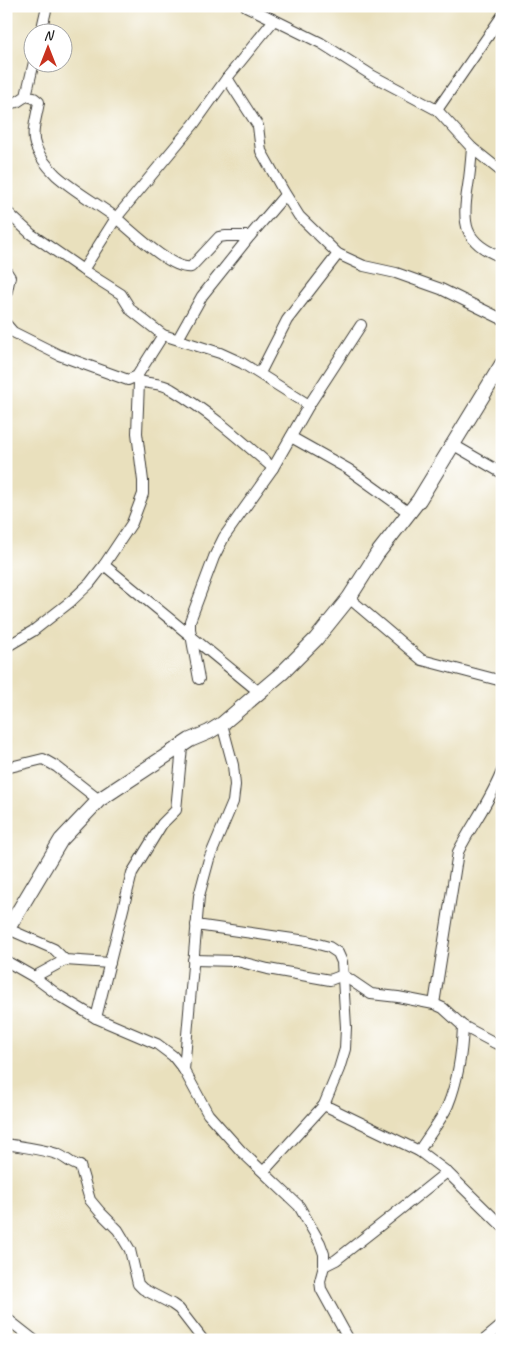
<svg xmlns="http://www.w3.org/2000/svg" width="508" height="1346" font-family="Caveat,sans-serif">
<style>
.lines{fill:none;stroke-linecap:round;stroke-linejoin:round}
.street-casing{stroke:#3b3934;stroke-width:12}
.secondary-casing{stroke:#3b3934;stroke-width:16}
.street{stroke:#fff;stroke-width:10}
.secondary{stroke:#fff;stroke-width:14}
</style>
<rect width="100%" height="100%" fill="#fff"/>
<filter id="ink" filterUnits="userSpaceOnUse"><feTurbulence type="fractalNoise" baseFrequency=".02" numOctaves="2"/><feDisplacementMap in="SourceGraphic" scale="10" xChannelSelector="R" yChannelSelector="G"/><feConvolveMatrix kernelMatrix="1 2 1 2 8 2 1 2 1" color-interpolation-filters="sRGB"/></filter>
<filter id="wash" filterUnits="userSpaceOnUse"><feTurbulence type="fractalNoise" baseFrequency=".0096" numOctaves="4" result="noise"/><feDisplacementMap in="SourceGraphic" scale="20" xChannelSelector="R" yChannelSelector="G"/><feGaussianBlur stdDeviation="1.12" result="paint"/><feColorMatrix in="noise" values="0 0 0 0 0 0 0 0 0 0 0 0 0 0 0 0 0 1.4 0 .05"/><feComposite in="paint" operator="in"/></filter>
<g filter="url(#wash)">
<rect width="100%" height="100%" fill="#e9e0bd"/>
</g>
<g filter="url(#ink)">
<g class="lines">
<defs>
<g id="street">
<path d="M246,6L321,43L373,76L437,110L472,148L502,172"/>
<path d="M41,32L47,6"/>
<path d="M227,78L258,126L261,151L284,192L299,216L338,254L364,266L396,273L441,289L502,319"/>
<path d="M26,96L34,98L39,102C37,116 30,134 36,147C40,158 48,167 56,175C74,191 96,203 115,217C131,230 171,270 191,267L219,237L226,236H250"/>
<path d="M6,104L17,102L26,96L34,62"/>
<path d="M437,110L502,16"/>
<path d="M472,148C471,161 470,174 468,186C462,223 463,243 502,257"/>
<path d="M6,211L31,234L83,270L121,294L131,310L163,335L220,353L242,363L309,405"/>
<path d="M83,270L116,218L194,124L227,78L274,20"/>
<path d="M6,271L10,277L6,295"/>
<path d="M6,324L13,332L59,355L128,380L137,376L163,335"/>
<path d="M178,339L202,296L250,236L285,195"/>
<path d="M260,373L287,320L338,254"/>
<path d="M135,378C145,386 159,381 171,389C208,411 241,440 273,468"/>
<path d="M291,437L348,469L408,512"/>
<path d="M452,444L502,473"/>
<path d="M104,565L259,692"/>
<path d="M349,598L422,660L502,681"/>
<path d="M6,647L33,631L70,602L90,583L104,565L132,523L143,494V481L137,433L139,382"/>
<path d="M199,679L190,629V621L214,557L224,537L273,468L309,405L361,325"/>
<path d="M6,768L43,759L57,767L99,800"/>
<path d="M196,925L307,941L329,947L338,953L342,962L346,1027L345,1049L339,1069L324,1105L264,1171"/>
<path d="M8,929L54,949L65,960L110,963"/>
<path d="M193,960L237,961L268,969L330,980L343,975L371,994L398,997L434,1004L443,1008L463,1026L495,1043L502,1045"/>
<path d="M6,961L34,977L61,997L96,1018L157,1044L173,1056L184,1070L208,1114L241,1151L299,1206L320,1243L324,1254V1266L320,1281L321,1289L349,1340"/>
<path d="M34,977L65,960"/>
<path d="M434,1004L458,852C472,824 491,800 502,771"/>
<path d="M96,1018L132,873L162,824L176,810L182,747"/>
<path d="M184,1070L199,896L209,859L233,802L235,785L233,765L222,724"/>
<path d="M324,1105L419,1151L447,1172L502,1226"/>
<path d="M6,1144C23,1147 41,1149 57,1154C67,1158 70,1164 80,1166L90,1200L100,1212L118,1230L130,1250L138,1284L143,1289L172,1304L179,1309L203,1340"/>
<path d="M419,1151C428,1136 441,1121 448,1105C458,1080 462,1052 463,1026"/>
<path d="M324,1266L336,1260L387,1220L447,1172"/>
<path d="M6,1318L34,1340"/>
<path d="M484,1340L502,1325"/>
</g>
<path id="secondary" d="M6,932L61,840L99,800L190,740L209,732L222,724L282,673L316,639L349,598L377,554L419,500L502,364"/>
</defs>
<!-- street casing -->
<use href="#street" class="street-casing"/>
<!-- secondary casing -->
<use href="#secondary" class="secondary-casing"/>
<!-- street -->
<use href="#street" class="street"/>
<!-- secondary -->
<use href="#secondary" class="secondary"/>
</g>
</g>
<!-- margin -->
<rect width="508" height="1346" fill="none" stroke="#fff" stroke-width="25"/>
<!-- north arrow -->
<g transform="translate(48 48)"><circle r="24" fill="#ffffff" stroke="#a4a4a4"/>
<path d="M0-4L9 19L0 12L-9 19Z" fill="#c8321e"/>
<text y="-8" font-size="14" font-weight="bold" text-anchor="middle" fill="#1c1c1c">N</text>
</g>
</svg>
